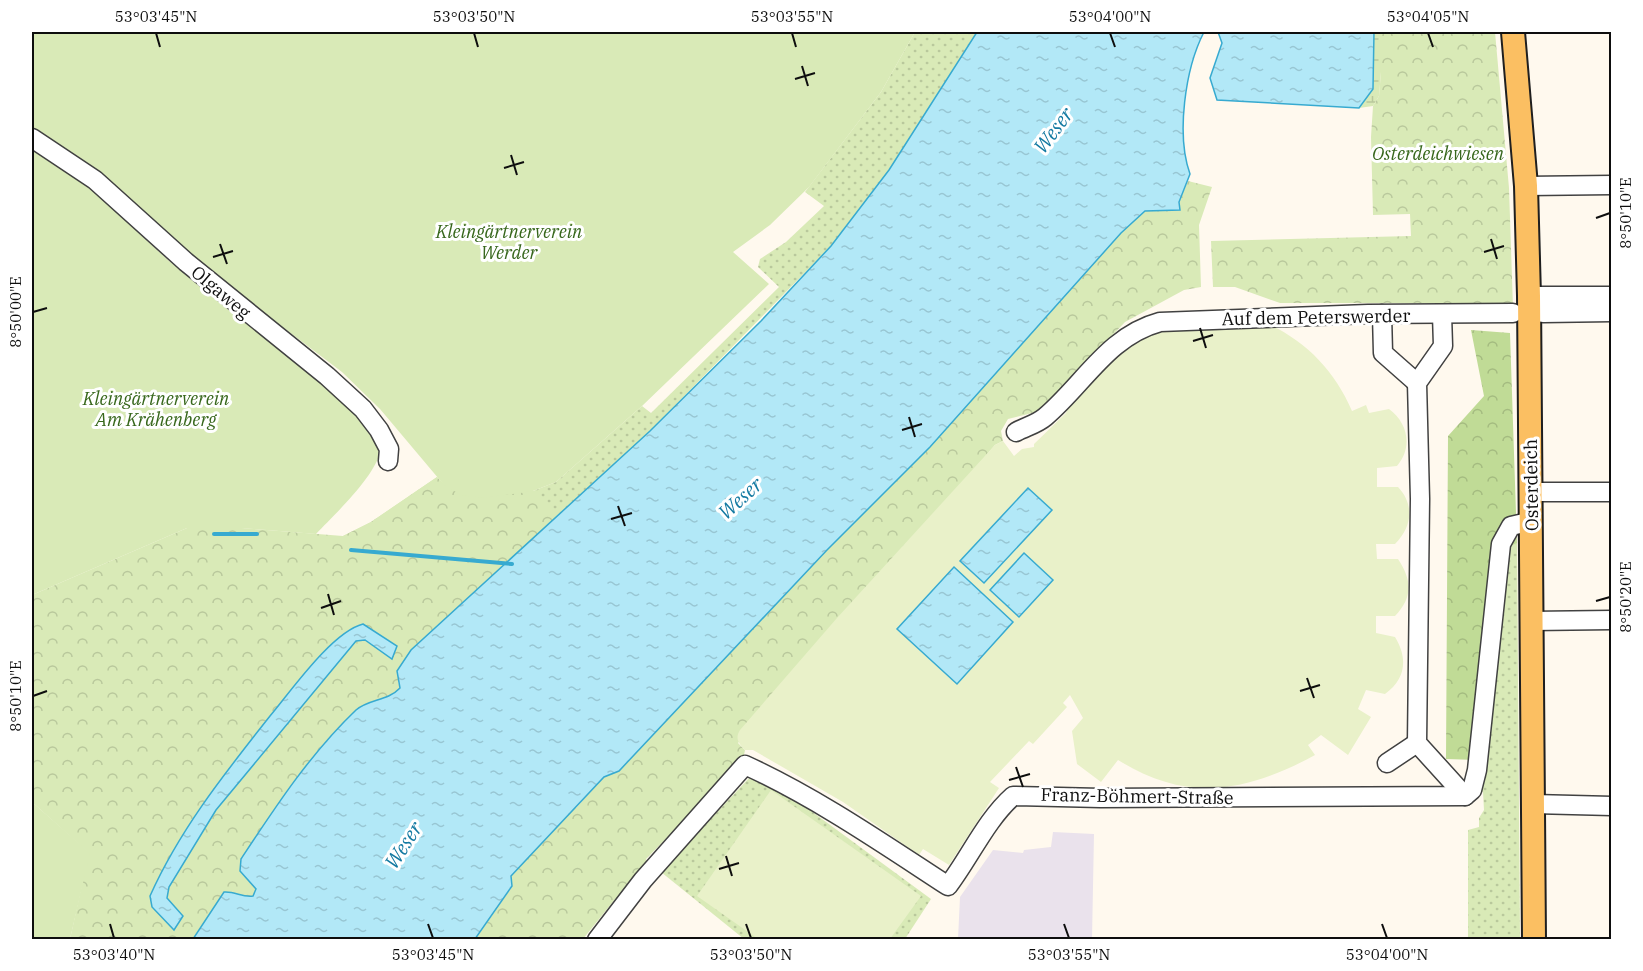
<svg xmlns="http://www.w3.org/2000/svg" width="1643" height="971" font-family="'IBM Plex Serif',serif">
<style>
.industrial{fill:#eae2ec}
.grass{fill:url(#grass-dots)}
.forest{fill:url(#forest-crowns)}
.wetland{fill:url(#wetland-marsh)}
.park{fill:url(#park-crowns)}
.garden{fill:#d9eab7}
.pitch{fill:#e9f1c9}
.water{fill:url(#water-ripples);stroke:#37aad0;stroke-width:1.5}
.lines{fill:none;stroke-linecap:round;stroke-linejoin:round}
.stream{stroke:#37aad0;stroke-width:4}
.minor-casing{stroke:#414141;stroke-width:21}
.major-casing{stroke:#1f1f1f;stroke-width:26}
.minor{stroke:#fff;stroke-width:18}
.major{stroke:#fbbf62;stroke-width:22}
.ticks{fill:none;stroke:#0e0e0e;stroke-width:2}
.labels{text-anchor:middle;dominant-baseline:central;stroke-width:6;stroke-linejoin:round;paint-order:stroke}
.park-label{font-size:18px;font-style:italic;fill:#37671c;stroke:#fff}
.street-label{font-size:18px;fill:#0e0e0e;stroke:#fff}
.water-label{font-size:20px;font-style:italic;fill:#147aa2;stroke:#fff}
.neatline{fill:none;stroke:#0e0e0e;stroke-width:2}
.ticks-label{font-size:15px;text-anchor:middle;fill:#0e0e0e}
</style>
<defs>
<pattern id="grass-dots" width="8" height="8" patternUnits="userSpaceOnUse" patternTransform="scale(1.5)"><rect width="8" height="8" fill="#d9eab7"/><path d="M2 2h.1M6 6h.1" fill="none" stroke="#b9c89c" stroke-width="1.8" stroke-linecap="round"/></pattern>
<pattern id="forest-crowns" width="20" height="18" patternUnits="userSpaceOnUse" patternTransform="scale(1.5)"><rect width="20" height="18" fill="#c0db96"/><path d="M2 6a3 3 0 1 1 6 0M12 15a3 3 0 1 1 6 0" fill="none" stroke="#a4bb80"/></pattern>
<pattern id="wetland-marsh" width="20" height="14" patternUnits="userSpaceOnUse" patternTransform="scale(1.5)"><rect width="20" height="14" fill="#d9eab7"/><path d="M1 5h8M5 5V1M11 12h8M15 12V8" fill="none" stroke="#b9c89c"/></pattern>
<pattern id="park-crowns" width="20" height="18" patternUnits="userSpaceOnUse" patternTransform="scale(1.5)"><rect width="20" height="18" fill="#d9eab7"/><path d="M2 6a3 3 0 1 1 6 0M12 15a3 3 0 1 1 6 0" fill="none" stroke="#b9c89c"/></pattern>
<pattern id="water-ripples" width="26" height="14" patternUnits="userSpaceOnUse" patternTransform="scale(1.5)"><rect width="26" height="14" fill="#b2e8f7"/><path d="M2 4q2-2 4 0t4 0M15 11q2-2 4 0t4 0" fill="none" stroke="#98c6d3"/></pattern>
</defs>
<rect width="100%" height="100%" fill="#fff9ee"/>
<!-- industrial -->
<path class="industrial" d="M1053,832L1094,834L1092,939H958L960,897L993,850L1023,853L1024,850L1051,847Z"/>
<!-- grass -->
<g class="grass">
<path d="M915,32H977L889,170L831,246L650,431L527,546L343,536L371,522L437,477L444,485L533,491L556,482L642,406L651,413L779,287L758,267L760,259L786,242L824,206L805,192L881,92Z"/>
<path d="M1517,543L1520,939L1468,940V830L1479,827V818L1484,810L1483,792L1480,791L1511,546Z"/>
<path d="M751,776L792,797L931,899L905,939H744L661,872Z"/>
</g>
<!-- forest -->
<path class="forest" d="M1471,330L1510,333L1517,543L1511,546L1500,636L1477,760L1446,759L1448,436L1484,396Z"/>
<!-- wetland -->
<path class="wetland" d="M1374,32H1381V72L1379,96L1373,106L1359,108L1373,89Z"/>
<!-- park -->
<g class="park">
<path d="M1381,32H1495L1509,188L1513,308L1484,303H1280L1235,287H1213L1211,241L1411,236L1410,214L1373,215L1371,137L1373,106L1379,96L1381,72Z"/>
<path d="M1188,181L1212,187L1199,225L1201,287L1184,290L1125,322L1046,405L1036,412L1008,419L1001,431L1003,441L995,445L738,743L745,750L743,760L646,859L648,867L620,900L616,898L583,939L475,940L512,887L511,876L574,808H576L604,777L619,771L827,550L930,447L1121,233L1145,211L1180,210L1179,202Z"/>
<path d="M437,477C461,504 502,495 533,491L557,519L411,650L398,681L400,689C388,701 368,699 356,710C310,753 276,806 241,859L240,871L256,889L253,896C243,898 235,891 224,892L193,939H70L89,853L32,802V595L187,528H242L343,536L371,522Z"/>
</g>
<!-- garden -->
<g class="garden">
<path d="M32,32H915L881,92L809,187L770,225L733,252L769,284L642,406L556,482L533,491L483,498L461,495L444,485L380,409L342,372L194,260L100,173L32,129Z"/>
<path d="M32,147L74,173L169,261L357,412L381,449C376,476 335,514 316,534L242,528H187L32,595Z"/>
<path d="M32,802L90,853L70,939H32Z"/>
</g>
<!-- pitch -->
<g class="pitch">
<path d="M1266,323C1306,341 1335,371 1352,411L1366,405L1369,413L1389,409C1408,423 1413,447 1397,466L1377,468V487H1398C1415,505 1412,527 1395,544H1376L1377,559H1398C1412,580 1413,597 1395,616H1376V633L1395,637C1408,658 1406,679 1385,694L1366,690L1358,709L1371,717L1348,755L1321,735L1308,745L1315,755C1245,793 1187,803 1118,760L1101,782L1077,764L1072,731L1083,718L1070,695L1063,703L1067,707L1033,744L1029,741L990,782L999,788L949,865L923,849L919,855L843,802L753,750H745C738,743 735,738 740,730L837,618L995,445L1003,441L1014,456L1022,449L1034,447V444L1066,413L1074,393L1140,330Z"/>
<path d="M771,790L921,896L890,939H758L697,896Z"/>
</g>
<!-- water -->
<g class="water">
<path d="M977,32H1204C1185,69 1176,135 1190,174L1179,202L1180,210L1145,211L1121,233L930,447L827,550L619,771L604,777L511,876L512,886L475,939H193L224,892C235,891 243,898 253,896L256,889L240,871L241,859C276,806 310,754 356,710C368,699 388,701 400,688L397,671L411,650L650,431L761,321L831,246L889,170Z"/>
<path d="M1218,32H1374L1373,89L1359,108L1217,100L1210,78L1222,43Z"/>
<path d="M1028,488L1052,510L984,583L960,561Z"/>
<path d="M1024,553L1053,580L1019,617L990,590Z"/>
<path d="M954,567L1013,622L957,684L897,629Z"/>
<path d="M363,624L397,646L392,659L365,640L356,641L216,810L169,887L167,898L183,916L174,930L152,907L150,896C180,829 225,773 270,716C291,691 332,632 363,624Z"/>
</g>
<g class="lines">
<!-- stream -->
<g class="stream">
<path d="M214,534H257"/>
<path d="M351,550L512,564"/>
</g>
<defs>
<g id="minor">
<path d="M32,138L95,180L186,262L327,376L363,409L379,430L389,449L388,461"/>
<path d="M1526,186L1612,185"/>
<path d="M1529,296H1612"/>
<path d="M1543,313L1612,312"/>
<path d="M1382,314L1383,353L1417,383"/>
<path d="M1442,314L1443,346L1417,383L1420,499L1417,743L1465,796"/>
<path d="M1016,432C1025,427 1037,424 1045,417C1084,384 1108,336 1160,322L1368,314L1513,313"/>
<path d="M1531,492H1612"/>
<path d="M1531,621L1612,620"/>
<path d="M1387,763L1417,743"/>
<path d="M1533,804L1612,806"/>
<path d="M597,940L643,880L745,765C817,798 882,843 948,886C970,857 986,820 1013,796L1101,798L1465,796L1472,790L1477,770L1501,544L1511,526L1532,521"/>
</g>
<path id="major" d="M1513,32L1526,186L1529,296L1534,940"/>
</defs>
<!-- minor casing -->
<use href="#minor" class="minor-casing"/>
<!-- major casing -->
<use href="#major" class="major-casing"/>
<!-- minor -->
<use href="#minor" class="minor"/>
<!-- major -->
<use href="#major" class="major"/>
</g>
<!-- ticks -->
<path class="ticks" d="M156,33L160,47M474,33L478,47M792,33L796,47M1110,33L1115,47M1428,33L1433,47M802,66L808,86M795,79L815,73M511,155L517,175M504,168L524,162M1596,218L1610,213M1491,239L1497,259M220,244L227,264M1484,252L1504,246M213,257L233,251M33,312L47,308M1200,328L1206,348M1193,341L1213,335M909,417L915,437M902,430L922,424M618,506L625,526M611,519L632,513M328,594L334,615M1596,601L1610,597M321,608L341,601M1307,678L1314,698M1300,691L1320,685M33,696L47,691M1016,767L1023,787M1009,780L1030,774M726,856L732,876M719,869L739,863M110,924L114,938M428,924L433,938M746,924L751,938M1064,924L1069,938M1382,924L1387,938"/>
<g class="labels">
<!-- park labels -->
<g class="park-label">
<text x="1438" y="153">Osterdeichwiesen</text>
<text x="509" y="231">Kleingärtnerverein<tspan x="509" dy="21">Werder</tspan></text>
<text x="156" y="398">Kleingärtnerverein<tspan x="156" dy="21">Am Krähenberg</tspan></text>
</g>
<!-- street labels -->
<g class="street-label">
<text transform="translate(221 292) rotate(40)">Olgaweg</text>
<text transform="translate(1316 317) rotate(-1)">Auf dem Peterswerder</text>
<text transform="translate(1531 485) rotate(-91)">Osterdeich</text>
<text transform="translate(1137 796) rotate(1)">Franz-Böhmert-Straße</text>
</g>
<!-- water labels -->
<g class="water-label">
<text transform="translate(1053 130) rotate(-53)">Weser</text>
<text transform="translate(740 498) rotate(-42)">Weser</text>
<text transform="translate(403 845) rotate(-57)">Weser</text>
</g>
</g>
<!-- border -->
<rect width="1643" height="971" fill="none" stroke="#ffffff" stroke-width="66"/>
<rect x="33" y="33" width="1577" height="905" class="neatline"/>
<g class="ticks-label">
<text x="156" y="22">53°03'45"N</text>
<text x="474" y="22">53°03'50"N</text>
<text x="792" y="22">53°03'55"N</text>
<text x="1110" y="22">53°04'00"N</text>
<text x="1428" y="22">53°04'05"N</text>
<text transform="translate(1626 213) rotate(-90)" y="5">8°50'10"E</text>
<text transform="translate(16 312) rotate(-90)" y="5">8°50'00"E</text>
<text transform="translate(1626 597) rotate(-90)" y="5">8°50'20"E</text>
<text transform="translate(16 696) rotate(-90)" y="5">8°50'10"E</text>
<text x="114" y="960">53°03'40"N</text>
<text x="433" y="960">53°03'45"N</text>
<text x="751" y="960">53°03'50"N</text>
<text x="1069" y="960">53°03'55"N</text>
<text x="1387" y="960">53°04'00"N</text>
</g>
</svg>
